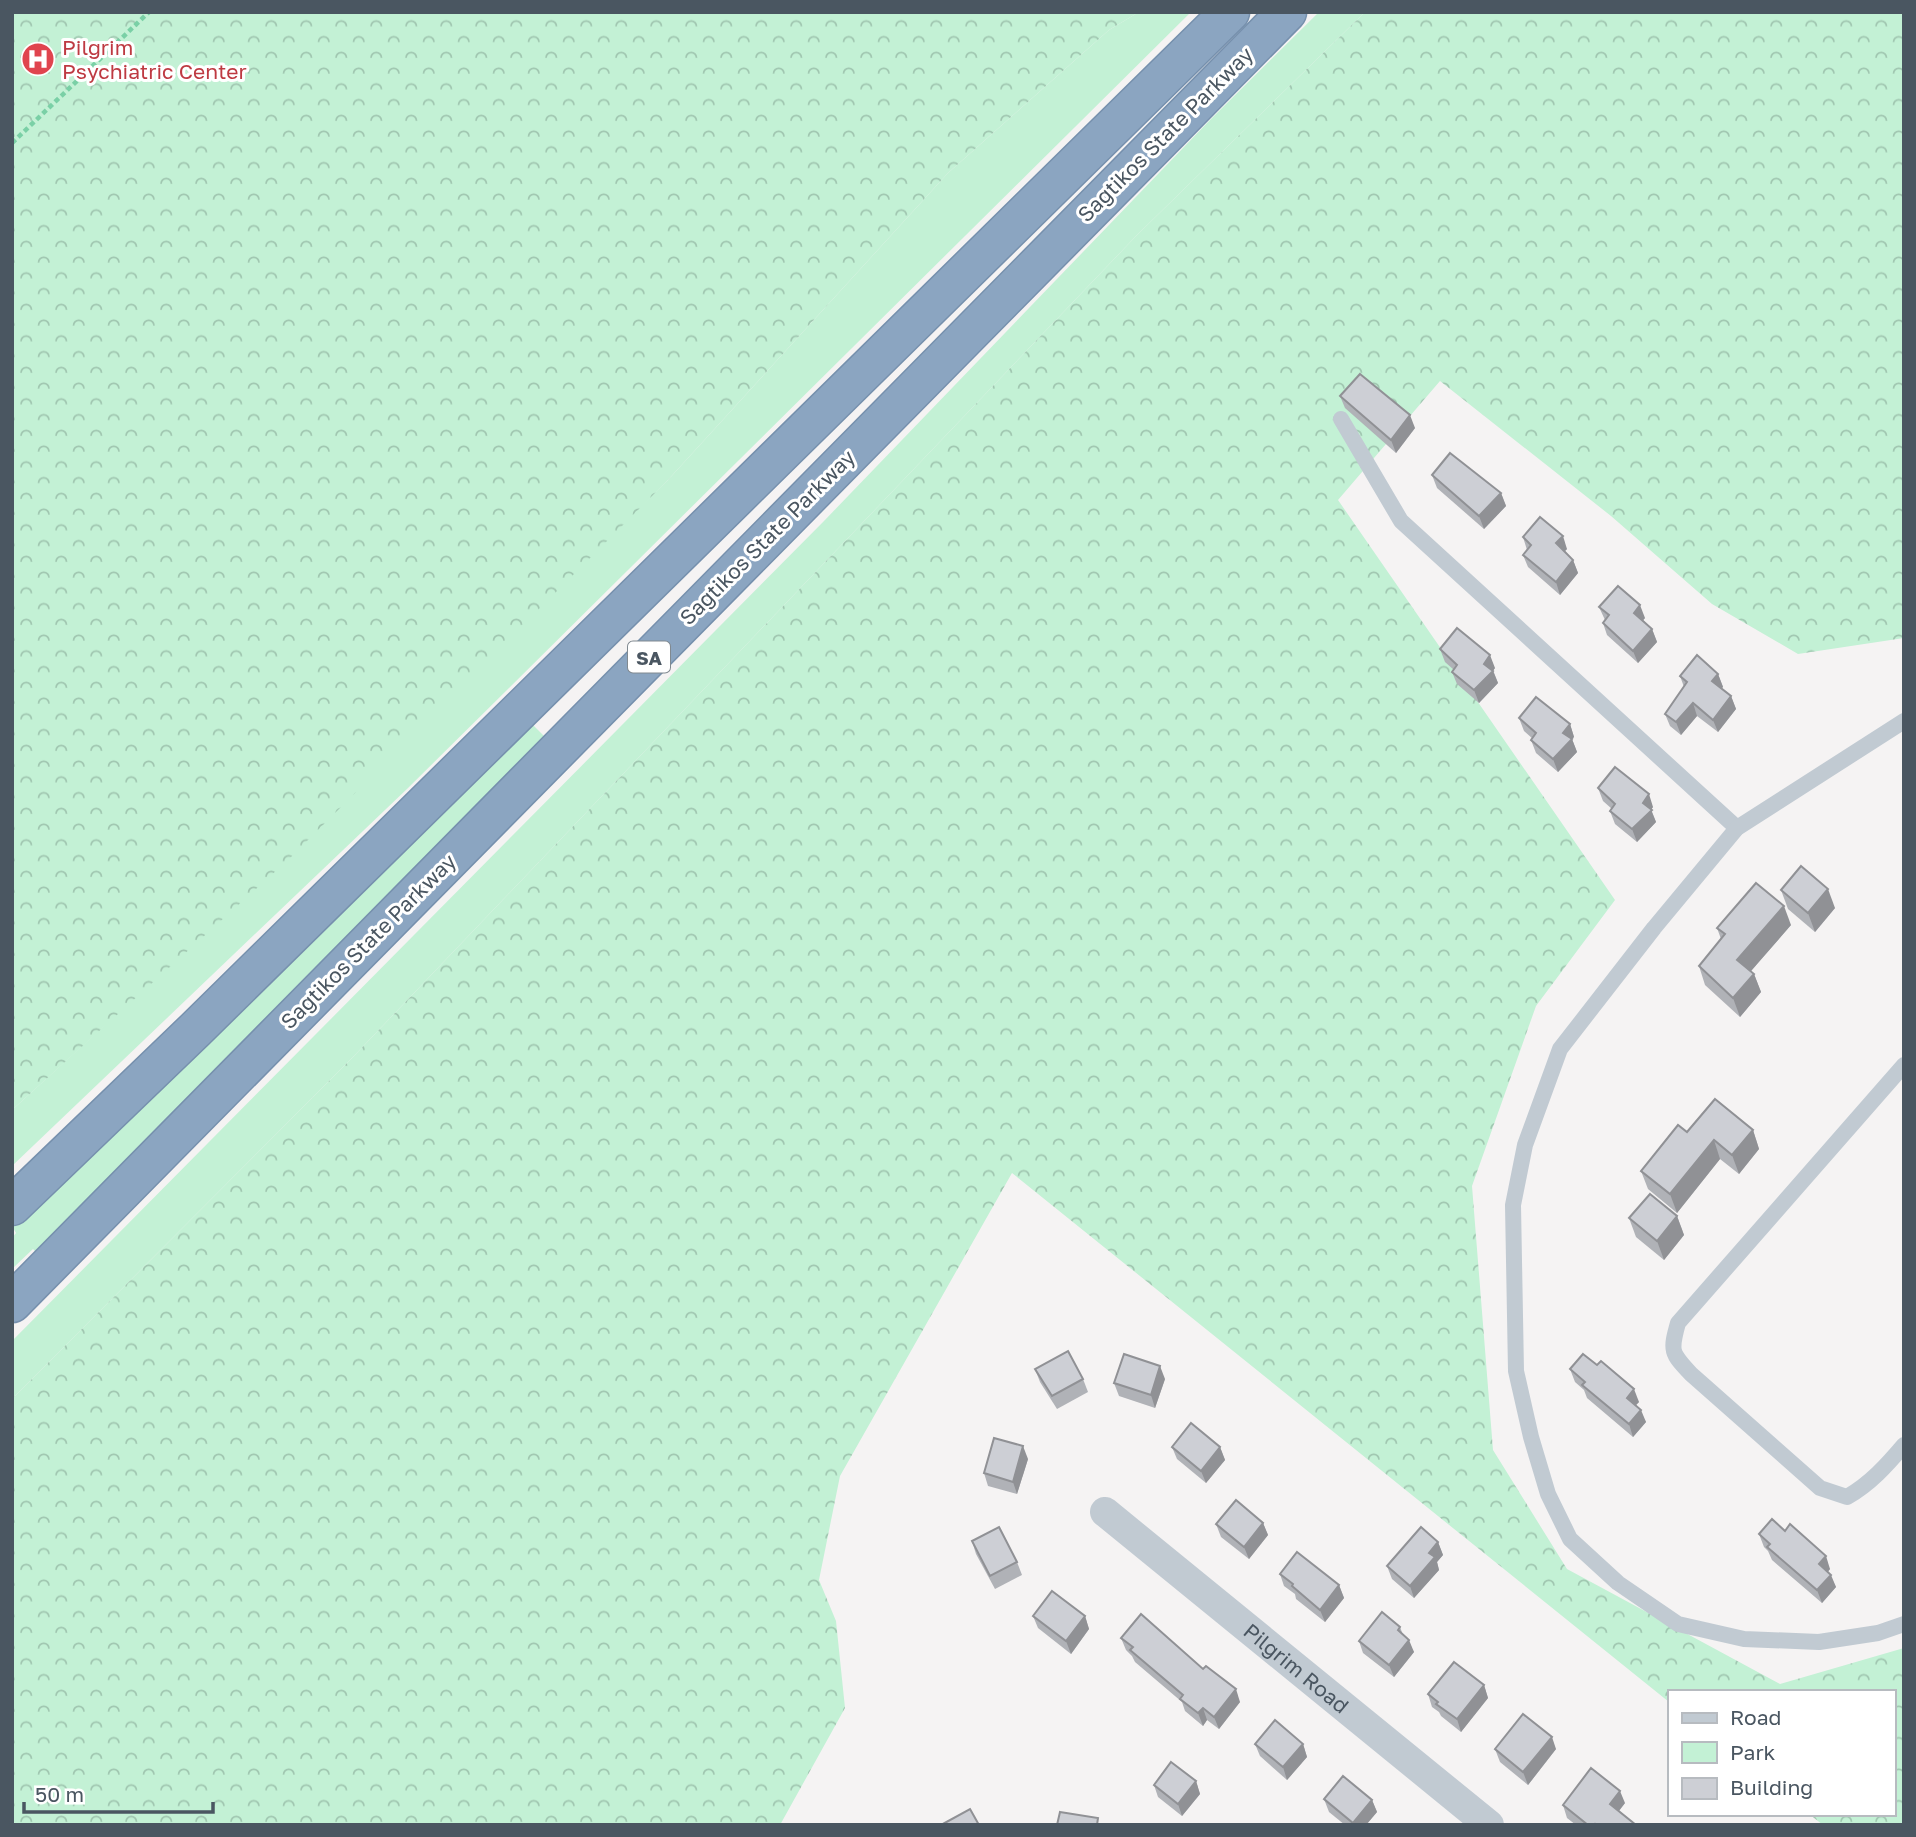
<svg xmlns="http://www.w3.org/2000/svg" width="1916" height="1837" font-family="'Golos Text',sans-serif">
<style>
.green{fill:#c3f1d5}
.forest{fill:url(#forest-crowns)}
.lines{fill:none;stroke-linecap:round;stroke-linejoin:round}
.motorway-casing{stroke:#7690ad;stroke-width:41}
.path{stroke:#7ad0a6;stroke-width:4.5;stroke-dasharray:5 3.5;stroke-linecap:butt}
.service{stroke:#c1cad2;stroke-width:16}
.minor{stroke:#c1cad2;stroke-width:30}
.motorway{stroke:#8ba5c1;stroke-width:38}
.wall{fill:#b0b2b7}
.shaded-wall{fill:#909195}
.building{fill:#cdcfd5;stroke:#909195;stroke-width:2}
.labels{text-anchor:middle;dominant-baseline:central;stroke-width:6;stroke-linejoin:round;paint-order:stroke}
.shield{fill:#fff;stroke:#808990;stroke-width:2}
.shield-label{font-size:19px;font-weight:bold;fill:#4a5661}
.health-label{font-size:21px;fill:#be3a42;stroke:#fff;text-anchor:start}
.street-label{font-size:21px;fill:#4a5661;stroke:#fff}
</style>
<defs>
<pattern id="forest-crowns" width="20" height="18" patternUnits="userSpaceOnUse" patternTransform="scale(1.75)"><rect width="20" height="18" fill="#c3f1d5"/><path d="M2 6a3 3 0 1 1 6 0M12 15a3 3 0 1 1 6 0" fill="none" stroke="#a0c6b0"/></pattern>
</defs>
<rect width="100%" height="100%" fill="#f5f3f3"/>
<!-- green -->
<g class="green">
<path d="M1139,12H1191L407,789L12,1166V1110L104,1026L667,481L948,173L1109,30Z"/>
<path d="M1319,12H1365L1137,235L352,1058L12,1399V1341L824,521L1211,119Z"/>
<path d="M528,720L548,740L38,1254L33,1249L12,1269V1238L16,1233L12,1226Z"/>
</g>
<!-- forest -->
<g class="forest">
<path d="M12,12H1139L1109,30L948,173L667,481L288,860L12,1110Z"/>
<path d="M1365,12H1904V638L1798,654L1712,604L1611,516L1440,381L1338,500L1615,900L1536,1006L1472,1186L1493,1450L1567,1569L1780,1684L1904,1648V1825H1823L1809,1814H1893V1692H1669V1702L1012,1173L840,1476L819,1580L836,1621L845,1708L780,1825H12V1399L352,1058L1137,235Z"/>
</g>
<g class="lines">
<defs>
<g id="motorway">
<path d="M12,1206L195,1030L1230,12"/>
<path d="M12,1303L1287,12"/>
</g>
</defs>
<!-- motorway casing -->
<use href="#motorway" class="motorway-casing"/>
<!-- path -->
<path class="path" d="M12,143L149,12"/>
<!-- service -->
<g class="service">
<path d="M1341,419L1401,521L1737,828"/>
<path d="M1904,721L1737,828L1654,928L1560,1049L1525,1145L1513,1205L1516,1371L1531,1437L1548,1494L1570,1539L1618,1583L1678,1624L1744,1639L1819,1642L1878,1633L1904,1624"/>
<path d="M1904,1065L1678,1323C1670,1351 1671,1353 1691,1374L1820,1488L1847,1497C1870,1484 1887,1465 1904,1445"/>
</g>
<!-- minor -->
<path class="minor" id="s1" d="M1105,1512L1489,1825"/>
<!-- motorway -->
<use href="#motorway" class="motorway"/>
</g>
<!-- wall -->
<g class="wall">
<path d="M1340,396L1415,428L1396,453L1345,408Z"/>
<path d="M1432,475L1501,493L1506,506L1484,529L1437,488Z"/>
<path d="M1523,537L1567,549L1565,551L1573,560L1578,573L1560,595L1528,567L1523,555L1527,550Z"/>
<path d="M1599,607L1645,618L1643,620L1652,629L1657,642L1638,663L1607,635L1603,623L1605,620Z"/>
<path d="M1440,649L1495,668L1493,670L1498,683L1479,703L1457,684L1452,672L1454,670L1445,662Z"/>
<path d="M1718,674L1723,687L1721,688L1731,696L1736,709L1718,732L1697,716L1681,735L1670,726L1665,714L1684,687L1680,676Z"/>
<path d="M1519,718L1570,724L1574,737L1572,739L1577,752L1558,772L1536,753L1531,740L1533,739L1524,731Z"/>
<path d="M1598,788L1653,807L1651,809L1656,822L1637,842L1615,824L1610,811L1612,809L1603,801Z"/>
<path d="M1781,890L1835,908L1815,932L1788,909Z"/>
<path d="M1791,925L1751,971L1754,974L1761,992L1740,1017L1705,985L1699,966L1721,939L1717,928Z"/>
<path d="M1753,1130L1759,1149L1739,1174L1720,1159L1677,1213L1648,1189L1641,1171L1687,1132Z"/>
<path d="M1677,1216L1684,1235L1664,1260L1636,1237L1629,1218Z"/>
<path d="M1035,1369L1083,1379L1088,1392L1057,1409L1040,1382Z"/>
<path d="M1570,1369L1639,1402L1636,1405L1646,1422L1633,1437L1587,1398L1584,1390L1575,1382Z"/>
<path d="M1165,1379L1155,1408L1119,1396L1114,1383Z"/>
<path d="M1172,1447H1220L1225,1460L1206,1483L1177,1459Z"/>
<path d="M1028,1459L1017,1494L988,1486L984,1473Z"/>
<path d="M1263,1523L1268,1535L1249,1559L1221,1537L1216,1524Z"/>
<path d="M1785,1531L1830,1569L1828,1572L1836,1587L1822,1603L1772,1560L1768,1551L1764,1547L1759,1534Z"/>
<path d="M972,1541L1017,1562L1022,1575L995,1589L976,1554Z"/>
<path d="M1438,1542L1443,1555L1437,1562L1439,1570L1414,1598L1392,1579L1387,1566Z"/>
<path d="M1280,1574L1339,1585L1344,1598L1325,1622L1296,1599L1295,1594L1284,1586Z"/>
<path d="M1033,1616H1085L1089,1629L1071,1654L1038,1628Z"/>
<path d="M1400,1627L1403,1635L1414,1652L1394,1677L1363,1653L1359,1641Z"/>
<path d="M1121,1638L1240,1702L1219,1729L1207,1720L1203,1726L1185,1711L1182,1702L1135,1662L1132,1656L1126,1650Z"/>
<path d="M1484,1685L1488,1698L1461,1732L1441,1716L1439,1712L1432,1707L1428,1694Z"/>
<path d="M1255,1744H1303L1307,1757L1287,1780L1260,1756Z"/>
<path d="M1495,1749H1556L1528,1785L1500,1762Z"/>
<path d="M1196,1781L1200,1794L1182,1816L1158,1797L1154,1785Z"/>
<path d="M1324,1799L1372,1800L1377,1812L1366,1825H1345L1329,1812Z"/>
<path d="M1625,1803L1619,1811L1636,1825H1576L1567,1818L1563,1805Z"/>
</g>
<!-- shaded-wall -->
<g class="shaded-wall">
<path d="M1410,415L1415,428L1396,453L1391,440Z"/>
<path d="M1501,493L1506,506L1484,529L1479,516Z"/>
<path d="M1563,536L1567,549L1561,555L1556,543Z"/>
<path d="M1573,560L1578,573L1560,595L1556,582Z"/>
<path d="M1640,605L1645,618L1639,625L1634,613Z"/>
<path d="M1652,629L1657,642L1638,663L1633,651Z"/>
<path d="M1490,655L1495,668L1493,671L1498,683L1479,703L1474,690L1484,664Z"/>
<path d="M1718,674L1723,687L1717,694L1712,681Z"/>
<path d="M1731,696L1736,709L1718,732L1713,720Z"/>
<path d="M1693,703L1697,716L1681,735L1676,722Z"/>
<path d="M1570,724L1574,737L1572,739L1577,752L1558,772L1553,759L1563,733Z"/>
<path d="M1649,794L1653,807L1651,810L1656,822L1637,842L1632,829L1643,803Z"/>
<path d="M1828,889L1835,908L1815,932L1808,913Z"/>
<path d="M1784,906L1791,925L1744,979L1737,960Z"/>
<path d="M1754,974L1761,992L1740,1017L1733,998Z"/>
<path d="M1753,1130L1759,1149L1739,1174L1732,1155Z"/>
<path d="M1714,1140L1720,1159L1677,1213L1670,1194Z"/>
<path d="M1677,1216L1684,1235L1664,1260L1657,1241Z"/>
<path d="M1160,1366L1165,1379L1155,1408L1151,1395Z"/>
<path d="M1634,1389L1639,1402L1631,1410L1627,1398Z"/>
<path d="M1641,1410L1646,1422L1633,1437L1629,1424Z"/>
<path d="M1023,1446L1028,1459L1017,1494L1013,1482Z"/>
<path d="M1220,1447L1225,1460L1206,1483L1201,1471Z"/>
<path d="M1263,1523L1268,1535L1249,1559L1244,1547Z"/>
<path d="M1438,1542L1443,1555L1437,1562L1439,1570L1414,1598L1410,1586L1429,1553Z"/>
<path d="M1826,1556L1830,1569L1823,1577L1819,1564Z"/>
<path d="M1831,1575L1836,1587L1822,1603L1817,1590Z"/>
<path d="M1339,1585L1344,1598L1325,1622L1320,1610Z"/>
<path d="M1085,1616L1089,1629L1071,1654L1066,1641Z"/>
<path d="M1409,1640L1414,1652L1394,1677L1389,1665Z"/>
<path d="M1484,1685L1488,1698L1461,1732L1457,1719Z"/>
<path d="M1236,1689L1240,1702L1219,1729L1214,1717Z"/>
<path d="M1203,1708L1207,1720L1203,1726L1198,1713Z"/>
<path d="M1552,1737L1556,1749L1528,1785L1523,1772Z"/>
<path d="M1303,1744L1307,1757L1287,1780L1283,1767Z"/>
<path d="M1196,1781L1200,1794L1182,1816L1178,1804Z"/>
<path d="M1620,1791L1625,1803L1614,1817L1610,1804Z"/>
<path d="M1372,1800L1377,1812L1366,1825H1354L1353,1823Z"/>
</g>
<!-- building -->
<g class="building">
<path d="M1360,374L1410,415L1391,440L1340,396Z"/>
<path d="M1450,453L1501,493L1479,516L1432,475Z"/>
<path d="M1540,517L1563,536L1556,543L1573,560L1556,582L1523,555L1531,545L1523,537Z"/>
<path d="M1618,586L1640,605L1634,613L1652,629L1633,651L1603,623L1609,615L1599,607Z"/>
<path d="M1457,628L1490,655L1484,664L1493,671L1474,690L1452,672L1457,665L1440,649Z"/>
<path d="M1697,655L1718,674L1712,681L1731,696L1713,720L1693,703L1676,722L1665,714L1687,682L1680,676Z"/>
<path d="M1536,697L1570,724L1563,733L1572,739L1553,759L1531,740L1536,733L1519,718Z"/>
<path d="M1615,767L1649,794L1643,803L1652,810L1632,829L1610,811L1615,804L1598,788Z"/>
<path d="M1801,866L1828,889L1808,913L1781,890Z"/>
<path d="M1756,883L1784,906L1737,960L1754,974L1733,998L1699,966L1725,934L1717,928Z"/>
<path d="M1715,1099L1753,1130L1732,1155L1714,1140L1670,1194L1641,1171L1678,1125L1687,1132Z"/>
<path d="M1650,1194L1677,1216L1657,1241L1629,1218Z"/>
<path d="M1068,1351L1083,1379L1052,1396L1035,1369Z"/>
<path d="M1124,1354L1160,1366L1151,1395L1114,1383Z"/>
<path d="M1583,1354L1597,1365L1601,1361L1634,1389L1627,1398L1641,1410L1629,1424L1582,1385L1585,1382L1570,1369Z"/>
<path d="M1191,1423L1220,1447L1201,1471L1172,1447Z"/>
<path d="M994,1438L1023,1446L1013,1482L984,1473Z"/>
<path d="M1236,1500L1263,1523L1244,1547L1216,1524Z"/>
<path d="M1772,1519L1785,1531L1790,1524L1826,1556L1819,1564L1831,1575L1817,1590L1767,1547L1770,1544L1759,1534Z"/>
<path d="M999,1527L1017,1562L990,1576L972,1541Z"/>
<path d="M1421,1527L1438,1542L1429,1553L1435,1557L1410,1586L1387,1566Z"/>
<path d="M1297,1552L1339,1585L1320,1610L1292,1586L1293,1584L1280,1574Z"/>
<path d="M1052,1591L1085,1616L1066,1641L1033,1616Z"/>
<path d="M1382,1612L1400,1627L1398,1630L1409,1640L1389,1665L1359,1641Z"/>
<path d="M1141,1614L1203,1669L1206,1666L1236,1689L1214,1717L1203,1708L1198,1713L1180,1699L1183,1695L1130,1650L1133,1647L1121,1638Z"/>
<path d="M1454,1662L1484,1685L1457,1719L1436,1704L1438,1702L1428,1694Z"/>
<path d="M1523,1714L1552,1737L1523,1772L1495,1749Z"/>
<path d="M1275,1720L1303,1744L1283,1767L1255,1744Z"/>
<path d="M1171,1762L1196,1781L1178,1804L1154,1785Z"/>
<path d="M1591,1768L1620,1791L1610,1804L1636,1825H1596L1595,1824L1594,1825H1588L1563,1805Z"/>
<path d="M1343,1776L1372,1800L1353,1823L1324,1799Z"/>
<path d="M970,1809L979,1825H941Z"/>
<path d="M1060,1812L1098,1818L1097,1825H1057Z"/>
</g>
<!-- icons -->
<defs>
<symbol id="hospital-disc" viewBox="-11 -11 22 22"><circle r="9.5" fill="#e0444e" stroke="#fff"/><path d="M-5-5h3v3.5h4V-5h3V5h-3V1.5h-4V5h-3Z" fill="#fff"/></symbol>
</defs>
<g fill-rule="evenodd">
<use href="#hospital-disc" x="19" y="40" width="38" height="38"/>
</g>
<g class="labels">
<!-- shield labels -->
<rect class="shield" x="628" y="641.5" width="42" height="31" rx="5"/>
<g class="shield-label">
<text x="649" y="657">SA</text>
</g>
<!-- health labels -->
<g class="health-label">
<text x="62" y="47">Pilgrim<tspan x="62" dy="24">Psychiatric Center</tspan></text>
</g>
<!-- street labels -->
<g class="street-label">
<text transform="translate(1165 134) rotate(-45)">Sagtikos State Parkway</text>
<text transform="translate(767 537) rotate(-45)">Sagtikos State Parkway</text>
<text transform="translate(368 941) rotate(-45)">Sagtikos State Parkway</text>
<text stroke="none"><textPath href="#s1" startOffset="247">Pilgrim Road</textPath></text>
</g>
</g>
<!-- border -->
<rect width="1916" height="1837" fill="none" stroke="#4a5661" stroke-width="28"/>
<!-- legend -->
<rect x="1668" y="1690" width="228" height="126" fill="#ffffff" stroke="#b7bbc0" stroke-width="2"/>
<rect x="1682" y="1713" width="35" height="10" fill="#c1cad2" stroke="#b7bbc0" stroke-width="2"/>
<text x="1730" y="1725" font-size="21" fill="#4a5661">Road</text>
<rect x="1682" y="1742" width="35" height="21" fill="#c3f1d5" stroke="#b7bbc0" stroke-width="2"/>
<text x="1730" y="1760" font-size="21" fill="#4a5661">Park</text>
<rect x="1682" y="1778" width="35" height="21" fill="#cdcfd5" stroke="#b7bbc0" stroke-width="2"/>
<text x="1730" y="1795" font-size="21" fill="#4a5661">Building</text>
<!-- scale -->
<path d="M24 1802v10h189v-10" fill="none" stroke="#4a5661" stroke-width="3.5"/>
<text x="35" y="1802" font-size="21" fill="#4a5661" stroke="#ffffff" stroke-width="5" paint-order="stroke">50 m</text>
</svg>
